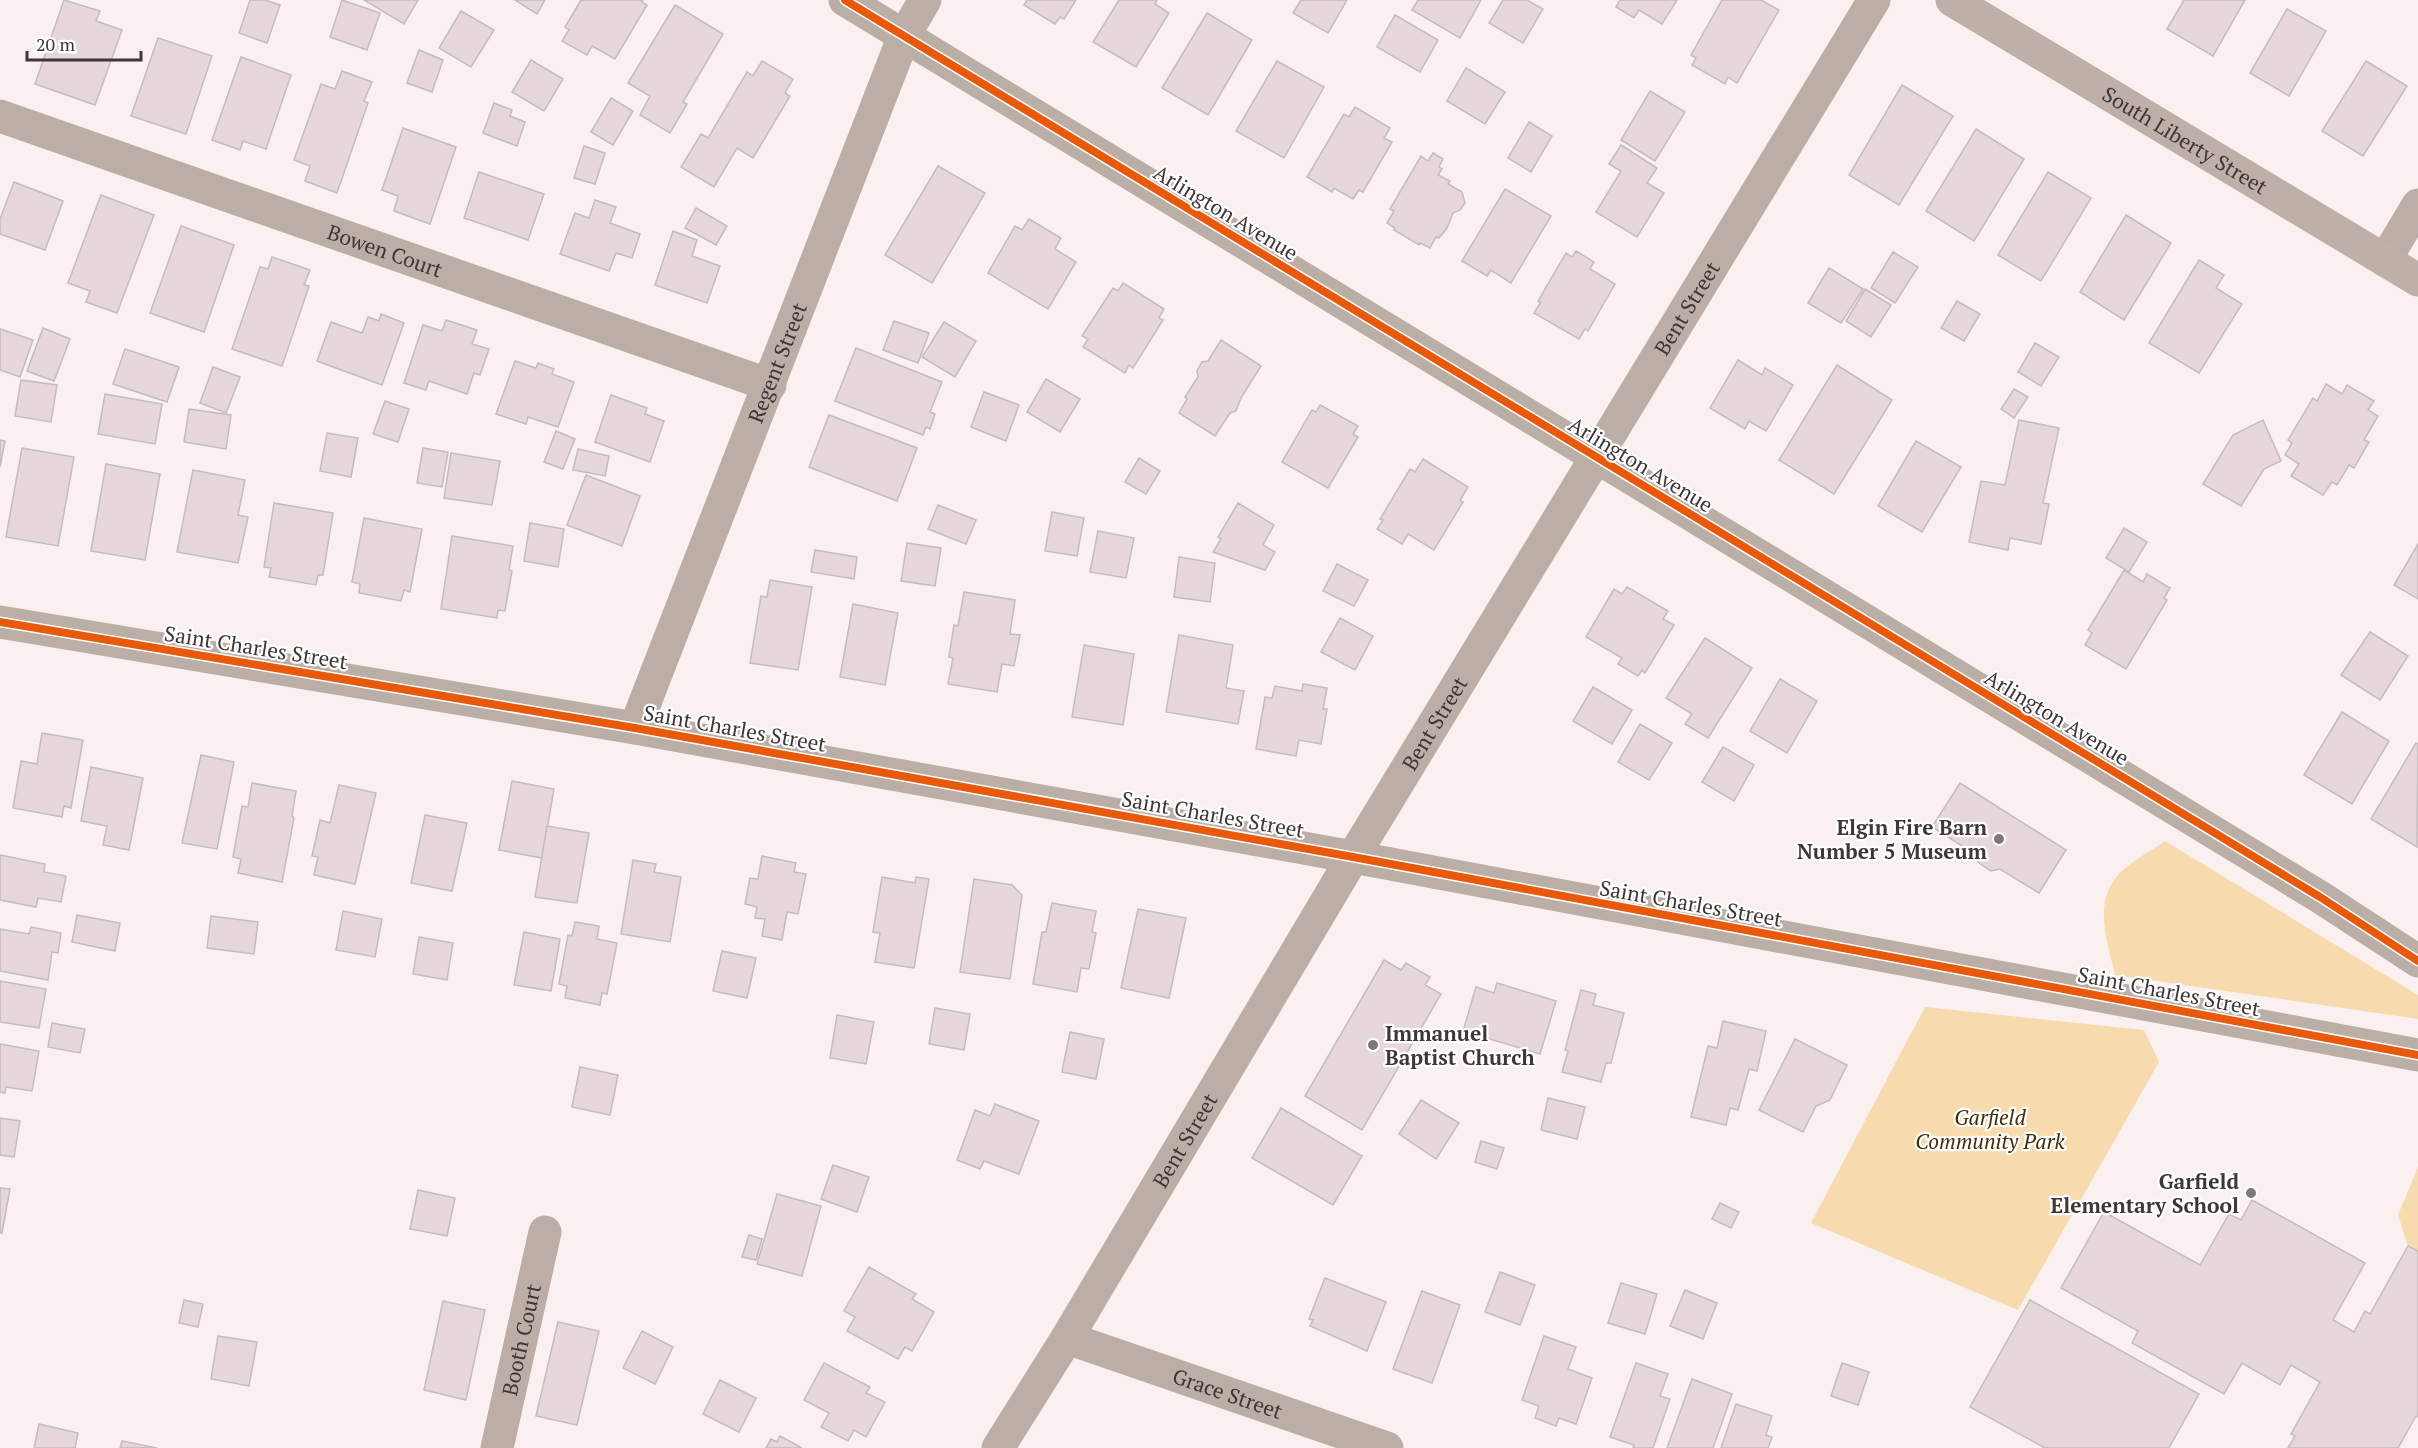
<svg xmlns="http://www.w3.org/2000/svg" width="2418" height="1448" font-family="'PT Serif',serif">
<style>
.green{fill:#f7daad}
.building{fill:#e6d7da;stroke:#c4bcbd;stroke-width:1.5}
.lines{fill:none;stroke-linecap:round;stroke-linejoin:round}
.minor{stroke:#baaea7;stroke-width:33}
.major{stroke:#beafa9;stroke-width:33}
.cycleway-casing{stroke:#fff;stroke-width:11}
.cycleway{stroke:#e8590c;stroke-width:8}
.poi-dot{fill:#807878;stroke:#fff;stroke-width:2}
.labels{text-anchor:middle;dominant-baseline:central;stroke-width:4.5;stroke-linejoin:round;paint-order:stroke}
.street-label{font-size:21px;fill:#3e3737;stroke:#fff}
.poi-label{font-size:21px;font-weight:bold;fill:#3e3737;stroke:#fff;text-anchor:end}
.park-label{font-size:21px;font-style:italic;fill:#412d06;stroke:#fff}
</style>
<rect width="100%" height="100%" fill="#faf0f0"/>
<!-- green -->
<g class="green">
<path d="M2165,841L2418,995V1019L2115,975C2108,943 2093,905 2117,876C2127,864 2151,851 2165,841Z"/>
<path d="M1925,1007L2144,1030L2159,1062L2018,1310L1811,1223Z"/>
<path d="M2418,1167V1251L2408,1246L2398,1215Z"/>
</g>
<!-- building -->
<g class="building">
<path d="M64,0L100,11L96,21L122,30L95,105L35,84Z"/>
<path d="M250,0H265L280,5L267,43L239,33Z"/>
<path d="M342,0L380,13L367,50L330,37Z"/>
<path d="M364,0H418L404,24Z"/>
<path d="M515,0H545L537,14Z"/>
<path d="M581,0H643L642,2L647,5L615,59L592,46L587,55L562,41L569,30L565,27Z"/>
<path d="M1027,0H1076L1064,19L1060,17L1055,24L1024,5Z"/>
<path d="M1119,0H1157L1155,4L1169,13L1136,67L1093,42Z"/>
<path d="M1301,0H1347L1328,33L1293,13Z"/>
<path d="M1418,0H1481L1460,38L1412,10Z"/>
<path d="M1503,0H1527L1543,9L1523,43L1489,23Z"/>
<path d="M1620,0H1677L1662,24L1639,10L1634,18L1616,7Z"/>
<path d="M1722,0H1761L1779,10L1737,83L1728,77L1725,84L1692,65L1696,58L1691,55Z"/>
<path d="M2184,0H2245L2213,56L2167,29Z"/>
<path d="M675,5L723,34L683,102L687,104L670,133L640,115L650,96L628,83Z"/>
<path d="M2287,9L2326,31L2289,96L2250,73Z"/>
<path d="M461,11L494,30L471,67L439,48Z"/>
<path d="M1207,13L1252,40L1208,115L1162,88Z"/>
<path d="M1395,15L1438,40L1420,72L1377,47Z"/>
<path d="M158,38L212,56L186,134L131,116Z"/>
<path d="M419,50L443,60L432,92L407,83Z"/>
<path d="M241,57L291,75L266,149L243,141L240,150L212,140Z"/>
<path d="M531,60L563,79L544,111L512,92Z"/>
<path d="M762,61L793,79L785,93L790,96L753,158L737,148L714,187L681,167L701,134L708,138L747,72L753,76Z"/>
<path d="M1277,61L1324,87L1284,158L1236,131Z"/>
<path d="M2366,61L2407,86L2363,156L2322,131Z"/>
<path d="M1466,68L1505,92L1485,124L1447,101Z"/>
<path d="M342,71L372,82L364,101L368,103L337,193L305,181L310,166L294,160L321,84L335,89Z"/>
<path d="M1902,85L1953,116L1899,205L1849,175Z"/>
<path d="M1650,91L1685,112L1655,161L1621,140Z"/>
<path d="M611,98L633,111L613,145L591,132Z"/>
<path d="M494,103L512,110L510,116L525,122L517,146L483,133Z"/>
<path d="M1355,107L1390,128L1384,138L1392,142L1363,192L1359,190L1353,199L1334,188L1332,192L1307,177L1344,114L1349,117Z"/>
<path d="M1529,122L1552,136L1531,172L1508,158Z"/>
<path d="M403,128L456,147L430,224L394,211L398,196L382,190Z"/>
<path d="M1976,129L2024,159L1974,241L1926,211Z"/>
<path d="M1621,145L1657,168L1647,183L1664,193L1637,237L1596,212L1621,171L1609,164Z"/>
<path d="M584,146L605,153L595,184L574,178Z"/>
<path d="M1433,153L1443,159L1439,167L1442,169L1438,175L1450,181L1448,184L1462,192L1465,203L1460,210L1453,213L1447,228L1439,238L1436,237L1430,248L1420,243L1419,245L1394,230L1395,228L1387,223L1394,211L1390,209L1421,156L1428,161Z"/>
<path d="M938,166L985,193L932,283L885,255Z"/>
<path d="M479,172L544,194L528,240L464,218Z"/>
<path d="M2048,172L2091,198L2041,281L1998,255Z"/>
<path d="M14,182L63,201L45,250L0,234V219Z"/>
<path d="M1505,189L1551,216L1511,283L1491,270L1487,276L1462,261Z"/>
<path d="M101,195L154,215L117,313L86,302L90,291L68,283Z"/>
<path d="M595,200L616,207L610,223L640,234L632,258L616,253L609,271L560,254L575,213L589,218Z"/>
<path d="M696,208L727,226L716,245L685,228Z"/>
<path d="M2126,215L2171,243L2124,320L2080,292Z"/>
<path d="M1029,219L1061,238L1055,249L1076,262L1048,309L988,273L1015,226L1022,230Z"/>
<path d="M181,226L234,245L204,332L150,313Z"/>
<path d="M673,231L697,240L692,256L720,266L707,303L655,285Z"/>
<path d="M1576,251L1594,262L1590,269L1615,284L1588,331L1585,329L1579,339L1534,313L1541,302L1538,301L1566,253L1572,257Z"/>
<path d="M1893,252L1918,267L1895,303L1871,288Z"/>
<path d="M272,257L310,270L304,285L309,286L282,366L232,349L260,267L268,269Z"/>
<path d="M2199,260L2224,275L2216,288L2242,304L2199,373L2149,343Z"/>
<path d="M1829,268L1863,289L1841,323L1808,303Z"/>
<path d="M1123,283L1164,309L1159,318L1163,320L1133,368L1129,365L1125,373L1083,347L1088,339L1082,336L1113,288L1118,291Z"/>
<path d="M1865,289L1891,305L1871,337L1846,321Z"/>
<path d="M1957,301L1980,314L1964,341L1941,328Z"/>
<path d="M381,314L404,323L382,385L317,361L331,322L362,333L368,317L379,321Z"/>
<path d="M446,320L477,330L472,344L489,349L480,375L474,373L467,394L429,381L426,390L404,383L423,325L442,331Z"/>
<path d="M894,321L929,333L918,363L883,350Z"/>
<path d="M944,322L976,341L955,377L922,357Z"/>
<path d="M43,328L70,339L54,381L27,371Z"/>
<path d="M0,329L33,340L20,377L0,370Z"/>
<path d="M1221,340L1261,366L1241,398L1236,411L1230,413L1215,436L1179,413L1187,399L1185,397L1198,377L1197,371L1202,362L1208,361Z"/>
<path d="M2035,343L2059,357L2041,386L2018,372Z"/>
<path d="M856,348L942,382L930,412L935,414L930,429L926,427L923,435L835,401Z"/>
<path d="M125,349L179,367L167,402L113,384Z"/>
<path d="M1738,360L1762,375L1765,368L1793,385L1766,431L1749,421L1745,429L1710,408Z"/>
<path d="M515,361L536,368L538,363L554,369L552,374L574,382L558,427L528,417L526,424L496,414Z"/>
<path d="M1837,365L1892,400L1834,494L1779,460Z"/>
<path d="M213,367L240,377L226,413L200,403Z"/>
<path d="M1046,379L1080,399L1060,432L1027,412Z"/>
<path d="M21,380L57,385L51,422L15,416Z"/>
<path d="M2326,384L2342,394L2347,385L2374,401L2368,410L2378,416L2364,440L2369,442L2354,468L2349,465L2337,485L2332,482L2323,495L2291,476L2299,464L2285,455L2292,443L2288,440L2313,398L2317,401Z"/>
<path d="M2014,389L2028,397L2014,418L2001,409Z"/>
<path d="M984,392L1019,405L1006,441L971,427Z"/>
<path d="M105,394L162,404L155,444L98,434Z"/>
<path d="M611,395L647,408L645,414L664,421L650,462L595,442Z"/>
<path d="M385,401L409,409L398,442L373,434Z"/>
<path d="M1320,405L1358,426L1353,434L1358,437L1328,488L1282,462L1312,410L1316,412Z"/>
<path d="M189,409L231,415L226,449L184,442Z"/>
<path d="M829,415L917,448L897,501L809,467Z"/>
<path d="M2019,420L2059,428L2043,503L2049,504L2041,544L2010,538L2008,550L1969,542L1981,481L2005,485Z"/>
<path d="M2263,420L2281,461L2264,469L2241,506L2203,484L2233,435Z"/>
<path d="M556,431L575,439L563,469L544,462Z"/>
<path d="M327,433L358,438L351,477L320,471Z"/>
<path d="M0,440L5,441L0,467Z"/>
<path d="M1916,441L1961,467L1922,532L1878,506Z"/>
<path d="M22,448L74,457L58,546L6,537Z"/>
<path d="M423,448L448,452L442,487L417,483Z"/>
<path d="M578,449L609,456L605,476L573,470Z"/>
<path d="M451,453L500,461L492,505L444,498Z"/>
<path d="M1139,458L1160,471L1146,494L1125,482Z"/>
<path d="M1423,459L1468,487L1460,500L1463,502L1434,550L1408,534L1402,544L1377,529L1383,520L1380,519L1410,469L1415,472Z"/>
<path d="M106,464L160,474L145,560L91,551Z"/>
<path d="M193,470L245,480L238,515L248,517L238,563L177,552Z"/>
<path d="M586,475L640,496L622,546L567,525Z"/>
<path d="M274,503L333,513L323,575H318L316,585L269,577L271,568L264,567Z"/>
<path d="M1238,503L1274,525L1263,545L1275,552L1265,570L1213,552L1221,539L1218,537Z"/>
<path d="M938,505L976,520L966,544L928,529Z"/>
<path d="M1052,512L1084,518L1077,556L1045,551Z"/>
<path d="M364,518L422,529L410,592L404,590L401,601L359,593L360,584L352,582Z"/>
<path d="M530,523L564,529L558,567L524,561Z"/>
<path d="M2124,528L2147,542L2129,572L2106,558Z"/>
<path d="M1098,531L1134,538L1126,578L1090,572Z"/>
<path d="M452,536L513,546L509,570L512,571L505,611L498,610L497,618L441,609Z"/>
<path d="M907,543L941,548L935,586L901,581Z"/>
<path d="M2418,544V599L2394,585Z"/>
<path d="M815,550L857,557L854,579L811,572Z"/>
<path d="M1179,557L1215,563L1210,602L1174,597Z"/>
<path d="M1337,564L1368,580L1354,606L1323,591Z"/>
<path d="M2124,570L2143,582L2147,574L2170,588L2164,598L2167,600L2126,669L2085,645L2092,633L2088,630Z"/>
<path d="M770,580L812,587L798,670L750,663L761,596L767,597Z"/>
<path d="M1627,587L1668,611L1663,619L1674,625L1645,673L1642,670L1638,676L1618,664L1622,658L1586,637L1614,589L1622,594Z"/>
<path d="M964,592L1015,600L1010,634L1020,635L1014,666L1002,664L997,692L948,684L953,658L949,657L954,625L958,626Z"/>
<path d="M853,604L898,613L885,685L840,677Z"/>
<path d="M1340,618L1373,636L1355,670L1321,652Z"/>
<path d="M2370,632L2408,656L2380,700L2341,675Z"/>
<path d="M1179,635L1233,645L1226,688L1244,691L1238,724L1166,712Z"/>
<path d="M1705,638L1752,668L1708,738L1685,724L1692,714L1666,698Z"/>
<path d="M1084,645L1134,654L1123,725L1072,717Z"/>
<path d="M1780,679L1817,701L1787,753L1750,731Z"/>
<path d="M1303,684L1327,688L1323,709H1327L1321,744L1299,740L1296,756L1256,749L1265,697L1272,698L1275,686L1302,691Z"/>
<path d="M1593,687L1632,710L1612,744L1573,721Z"/>
<path d="M2342,712L2389,741L2352,804L2304,775Z"/>
<path d="M1640,724L1672,743L1649,780L1618,762Z"/>
<path d="M42,733L83,740L71,808L64,806L62,817L13,808L21,761L37,764Z"/>
<path d="M2416,743L2418,744L2417,847L2371,819Z"/>
<path d="M1723,747L1754,765L1734,801L1702,782Z"/>
<path d="M201,755L234,762L217,849L182,843Z"/>
<path d="M91,767L143,778L129,850L103,845L107,826L81,821Z"/>
<path d="M512,781L554,789L542,858L499,850Z"/>
<path d="M252,783L296,791L292,816L294,818L282,882L238,873L241,859L233,857L242,806L248,807Z"/>
<path d="M1960,783L2066,850L2039,893L2000,869L1991,871L1975,860V854L1932,827Z"/>
<path d="M339,785L376,793L355,884L314,875L318,857L312,856L320,820L330,823Z"/>
<path d="M425,815L467,823L452,891L411,883Z"/>
<path d="M547,826L589,833L577,903L535,897Z"/>
<path d="M0,855L45,864L44,872L66,876L61,902L38,898L36,907L0,900Z"/>
<path d="M762,856L796,863L794,872L806,874L798,914L787,912L782,940L762,936L765,919L755,918L757,907L745,904L750,878L758,879Z"/>
<path d="M633,860L656,864L654,872L681,877L670,942L621,934Z"/>
<path d="M882,877L915,883L916,877L929,879L914,968L875,962L880,933L873,932Z"/>
<path d="M974,879L1012,885L1022,895L1010,979L960,972Z"/>
<path d="M1052,903L1096,911L1092,932L1096,933L1089,969L1081,968L1077,992L1033,984L1042,932H1046Z"/>
<path d="M1138,909L1186,918L1169,998L1121,988Z"/>
<path d="M343,911L382,919L375,957L336,950Z"/>
<path d="M77,915L120,923L115,951L72,942Z"/>
<path d="M211,916L258,922L254,954L207,948Z"/>
<path d="M575,922L599,926L597,939L617,943L607,994L602,993L600,1005L565,998L567,986L559,984L568,935L572,936Z"/>
<path d="M31,927L61,933L58,953L52,952L48,980L0,971V929L29,934Z"/>
<path d="M524,932L560,939L551,991L514,985Z"/>
<path d="M419,937L453,943L447,980L413,974Z"/>
<path d="M722,951L756,958L747,998L713,991Z"/>
<path d="M1384,960L1401,970L1406,963L1430,977L1425,985L1441,994L1362,1130L1305,1096Z"/>
<path d="M0,981L46,989L39,1028L0,1022Z"/>
<path d="M1497,983L1556,1001L1540,1054L1463,1031L1476,987L1494,993Z"/>
<path d="M1581,990L1596,994L1593,1005L1624,1013L1611,1063H1606L1601,1082L1562,1072L1568,1051L1565,1050Z"/>
<path d="M935,1008L970,1014L964,1050L929,1044Z"/>
<path d="M837,1015L874,1022L866,1064L830,1058Z"/>
<path d="M1723,1021L1766,1031L1757,1071L1749,1069L1738,1110L1730,1108L1726,1125L1691,1117L1708,1046L1717,1048Z"/>
<path d="M52,1023L85,1029L80,1053L48,1047Z"/>
<path d="M1070,1032L1104,1039L1096,1079L1062,1072Z"/>
<path d="M1795,1039L1847,1065L1830,1100L1816,1106L1803,1132L1759,1110Z"/>
<path d="M0,1044L39,1051L32,1091L6,1087L5,1093L0,1092Z"/>
<path d="M580,1067L618,1075L610,1115L572,1107Z"/>
<path d="M1548,1098L1585,1107L1577,1139L1541,1130Z"/>
<path d="M1421,1100L1459,1123L1436,1159L1399,1134Z"/>
<path d="M995,1104L1039,1121L1019,1174L984,1161L980,1169L957,1160L975,1110L990,1116Z"/>
<path d="M1281,1108L1362,1156L1333,1205L1252,1158Z"/>
<path d="M0,1118L20,1121L14,1157L0,1155Z"/>
<path d="M1481,1141L1504,1148L1497,1169L1475,1162Z"/>
<path d="M833,1165L869,1177L857,1212L821,1199Z"/>
<path d="M0,1188L10,1189L2,1233H0Z"/>
<path d="M418,1190L455,1198L447,1236L410,1229Z"/>
<path d="M777,1194L821,1206L802,1276L757,1264Z"/>
<path d="M2252,1200L2365,1263L2333,1320L2354,1332L2365,1311L2370,1314L2408,1246L2418,1251V1417L2416,1416L2398,1448H2288L2295,1436L2291,1434L2320,1382L2291,1365L2280,1385L2242,1363L2224,1394L2132,1343L2138,1331L2061,1288L2104,1212L2200,1265L2229,1214L2241,1220Z"/>
<path d="M1720,1203L1739,1212L1731,1228L1712,1219Z"/>
<path d="M749,1235L762,1239L756,1260L742,1257Z"/>
<path d="M869,1267L916,1294L912,1299L934,1312L912,1351L905,1347L898,1359L847,1331L855,1317L844,1311Z"/>
<path d="M1500,1272L1535,1285L1520,1325L1485,1312Z"/>
<path d="M1325,1278L1386,1302L1367,1351L1310,1326L1313,1320L1309,1319Z"/>
<path d="M1621,1283L1657,1294L1645,1334L1608,1323Z"/>
<path d="M1685,1290L1717,1303L1703,1339L1670,1326Z"/>
<path d="M1422,1291L1460,1305L1432,1383L1393,1369Z"/>
<path d="M184,1300L203,1304L198,1327L179,1323Z"/>
<path d="M2030,1300L2199,1394L2169,1448H2045L1970,1407Z"/>
<path d="M443,1301L485,1310L466,1400L424,1390Z"/>
<path d="M558,1322L599,1331L577,1425L536,1416Z"/>
<path d="M642,1331L673,1347L655,1384L623,1368Z"/>
<path d="M218,1336L257,1342L249,1386L211,1379Z"/>
<path d="M1544,1336L1576,1347L1568,1369L1592,1378L1576,1424L1559,1418L1556,1426L1535,1418L1539,1406L1522,1400Z"/>
<path d="M824,1363L870,1387L866,1393L885,1402L866,1437L854,1430L848,1441L821,1427L829,1413L804,1400Z"/>
<path d="M1636,1363L1668,1374L1660,1396L1670,1399L1653,1448H1633L1634,1445L1610,1437Z"/>
<path d="M1842,1363L1869,1372L1858,1405L1831,1396Z"/>
<path d="M1692,1379L1732,1394L1713,1448H1667Z"/>
<path d="M720,1380L756,1398L739,1432L703,1414Z"/>
<path d="M1736,1404L1772,1416L1766,1435L1772,1437L1768,1448H1721Z"/>
<path d="M39,1424L78,1433L75,1448H34Z"/>
<path d="M780,1436L802,1448H766L771,1439L777,1442Z"/>
<path d="M122,1441L157,1448H120Z"/>
</g>
<g class="lines">
<!-- minor -->
<g class="minor">
<path d="M845,0L2320,897L2418,961"/>
<path id="s1" d="M0,116L770,385"/>
<path d="M2385,260L2418,205"/>
<path d="M0,622L635,728L1353,857L2418,1055"/>
<path id="s2" d="M635,728L904,36L925,0"/>
<path id="s3" d="M1067,1338L1387,1448"/>
<path id="s4" d="M497,1448L545,1232"/>
<path id="s5" d="M998,1448L1067,1338L1353,857L1874,0"/>
</g>
<!-- major -->
<path class="major" id="s6" d="M1952,0L2418,280"/>
<defs>
<g id="cycleway">
<path d="M845,0L2320,897L2418,961"/>
<path d="M0,622L635,728L1353,857L2418,1055"/>
</g>
</defs>
<!-- cycleway casing -->
<use href="#cycleway" class="cycleway-casing"/>
<!-- cycleway -->
<use href="#cycleway" class="cycleway"/>
</g>
<!-- markers -->
<g class="poi-dot">
<circle cx="1999" cy="839" r="6"/>
<circle cx="1373" cy="1045" r="6"/>
<circle cx="2251" cy="1193" r="6"/>
</g>
<g class="labels">
<!-- street labels -->
<g class="street-label">
<text stroke="none"><textPath href="#s6" startOffset="272">South Liberty Street</textPath></text>
<text transform="translate(1226 212) rotate(31)">Arlington Avenue</text>
<text stroke="none"><textPath href="#s1" startOffset="408">Bowen Court</textPath></text>
<text stroke="none"><textPath href="#s5" startOffset="1332">Bent Street</textPath></text>
<text stroke="none"><textPath href="#s2" startOffset="392">Regent Street</textPath></text>
<text transform="translate(1641 464) rotate(31)">Arlington Avenue</text>
<text transform="translate(256 647) rotate(9)">Saint Charles Street</text>
<text transform="translate(2057 717) rotate(31)">Arlington Avenue</text>
<text stroke="none"><textPath href="#s5" startOffset="846">Bent Street</textPath></text>
<text transform="translate(735 728) rotate(10)">Saint Charles Street</text>
<text transform="translate(1213 814) rotate(10)">Saint Charles Street</text>
<text transform="translate(1691 903) rotate(10)">Saint Charles Street</text>
<text transform="translate(2169 991) rotate(11)">Saint Charles Street</text>
<text stroke="none"><textPath href="#s5" startOffset="360">Bent Street</textPath></text>
<text stroke="none"><textPath href="#s4" startOffset="111">Booth Court</textPath></text>
<text stroke="none"><textPath href="#s3" startOffset="170">Grace Street</textPath></text>
</g>
<!-- poi labels -->
<g class="poi-label">
<text x="1987" y="827">Elgin Fire Barn<tspan x="1987" dy="24">Number 5 Museum</tspan></text>
<text x="1385" y="1033" text-anchor="start">Immanuel<tspan x="1385" dy="24">Baptist Church</tspan></text>
<text x="2239" y="1181">Garfield<tspan x="2239" dy="24">Elementary School</tspan></text>
</g>
<!-- park labels -->
<g class="park-label">
<text x="1990" y="1117">Garfield<tspan x="1990" dy="24">Community Park</tspan></text>
</g>
</g>
<!-- scale -->
<path d="M27 51v9h114v-9" fill="none" stroke="#3e3737" stroke-width="3"/>
<text x="36" y="51" font-size="18" fill="#3e3737" stroke="#ffffff" stroke-width="4.5" paint-order="stroke">20 m</text>
</svg>
